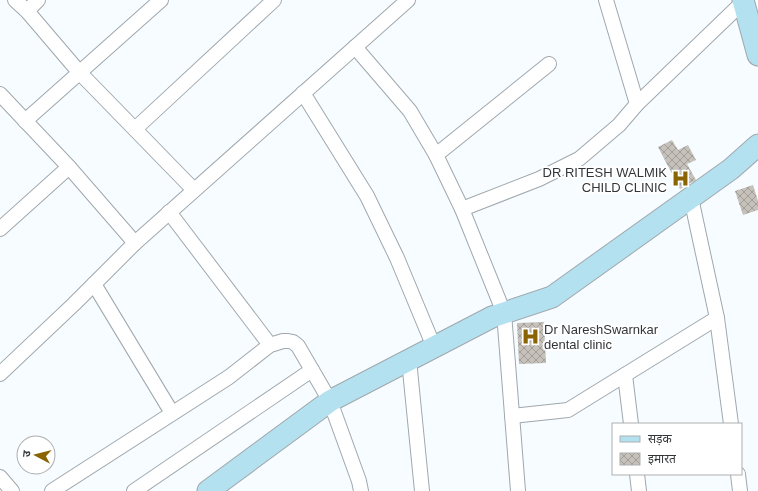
<svg xmlns="http://www.w3.org/2000/svg" width="758" height="491" font-family="Helvetica,'Noto Sans Devanagari',sans-serif">
<style>
.building{fill:url(#building-cross-hatch)}
.lines{fill:none;stroke-linecap:round;stroke-linejoin:round}
.street-casing{stroke:#a0a8ad;stroke-width:16}
.secondary-casing{stroke:#a0a8ad;stroke-width:23}
.street{stroke:#fff;stroke-width:14}
.secondary{stroke:#b4e1ef;stroke-width:21}
.labels{text-anchor:middle;dominant-baseline:central;stroke-width:4;stroke-linejoin:round;paint-order:stroke}
.poi-label{font-size:13px;fill:#333638;stroke:#fff;text-anchor:end}
</style>
<defs>
<pattern id="building-cross-hatch" width="8" height="8" patternUnits="userSpaceOnUse"><rect width="8" height="8" fill="#c6c1ba"/><path d="M0 0l8 8M0 8l8-8" fill="none" stroke="#a19e98"/></pattern>
</defs>
<rect width="100%" height="100%" fill="#f6fcff"/>
<!-- building -->
<g class="building">
<path d="M672,140L678,150L688,145L696,160L687,164L696,180L680,189L658,147Z"/>
<path d="M753,185L758,201V210L743,215L735,191Z"/>
<path d="M544,322L546,363L519,364L517,323Z"/>
</g>
<g class="lines">
<defs>
<g id="street">
<path d="M15,0L27,11L79,72L194,190"/>
<path d="M606,0L637,104"/>
<path d="M27,11L38,0"/>
<path d="M355,47L410,111L436,155L462,209L504,313L518,491"/>
<path d="M303,93L367,196L397,258L434,347"/>
<path d="M0,94L69,167L135,243"/>
<path d="M25,121L161,0"/>
<path d="M135,129L274,0"/>
<path d="M436,155L549,64"/>
<path d="M691,198L717,318L731,424"/>
<path d="M462,209L539,179L579,159L619,125L637,104L743,2"/>
<path d="M169,212L270,345"/>
<path d="M0,229L69,167"/>
<path d="M94,284L172,413"/>
<path d="M409,360L422,491"/>
<path d="M0,374L74,304L135,243L408,0"/>
<path d="M625,375L631,424"/>
<path d="M512,416L568,410L717,318"/>
<path d="M637,474L639,491"/>
<path d="M738,474L740,491"/>
<path d="M0,477L12,491"/>
<path d="M52,491L229,377L270,345L283,341H288L293,342L298,346L330,401L359,481L361,491"/>
<path d="M134,491L312,370"/>
</g>
<g id="secondary">
<path d="M743,0L758,55"/>
<path d="M208,491L330,401L492,317L552,297L731,169L758,145"/>
</g>
</defs>
<!-- street casing -->
<use href="#street" class="street-casing"/>
<!-- secondary casing -->
<use href="#secondary" class="secondary-casing"/>
<!-- street -->
<use href="#street" class="street"/>
<!-- secondary -->
<use href="#secondary" class="secondary"/>
</g>
<!-- icons -->
<defs>
<symbol id="hospital-bare" viewBox="-9 -9 18 18"><path d="M-5-5h3v3.5h4V-5h3V5h-3V1.5h-4V5h-3Z" fill="#8a6302" stroke="#fff" stroke-width="2.5" paint-order="stroke"/></symbol>
</defs>
<g fill-rule="evenodd">
<use href="#hospital-bare" x="668" y="166" width="25" height="25"/>
<use href="#hospital-bare" x="518" y="324" width="25" height="25"/>
</g>
<g class="labels">
<!-- poi labels -->
<g class="poi-label">
<text x="667" y="172">DR RITESH WALMIK<tspan x="667" dy="15">CHILD CLINIC</tspan></text>
<text x="544" y="329" text-anchor="start">Dr NareshSwarnkar<tspan x="544" dy="15">dental clinic</tspan></text>
</g>
</g>
<!-- legend -->
<rect x="612" y="423" width="130" height="52" fill="#ffffff" stroke="#adafaf"/>
<rect x="620" y="436" width="20" height="6" fill="#b4e1ef" stroke="#adafaf"/>
<text x="648" y="443" font-size="12" fill="#333638">सड़क</text>
<rect x="620" y="453" width="20" height="12" fill="url(#building-cross-hatch)" stroke="#adafaf"/>
<text x="648" y="463" font-size="12" fill="#333638">इमारत</text>
<!-- north arrow -->
<g transform="translate(36 455) rotate(277)"><circle r="19" fill="#ffffff" stroke="#adafaf"/>
<path d="M0-3L7 15L0 10L-7 15Z" fill="#8a6302"/>
<text y="-6" font-size="11" font-weight="bold" text-anchor="middle" fill="#333638">उ</text>
</g>
</svg>
